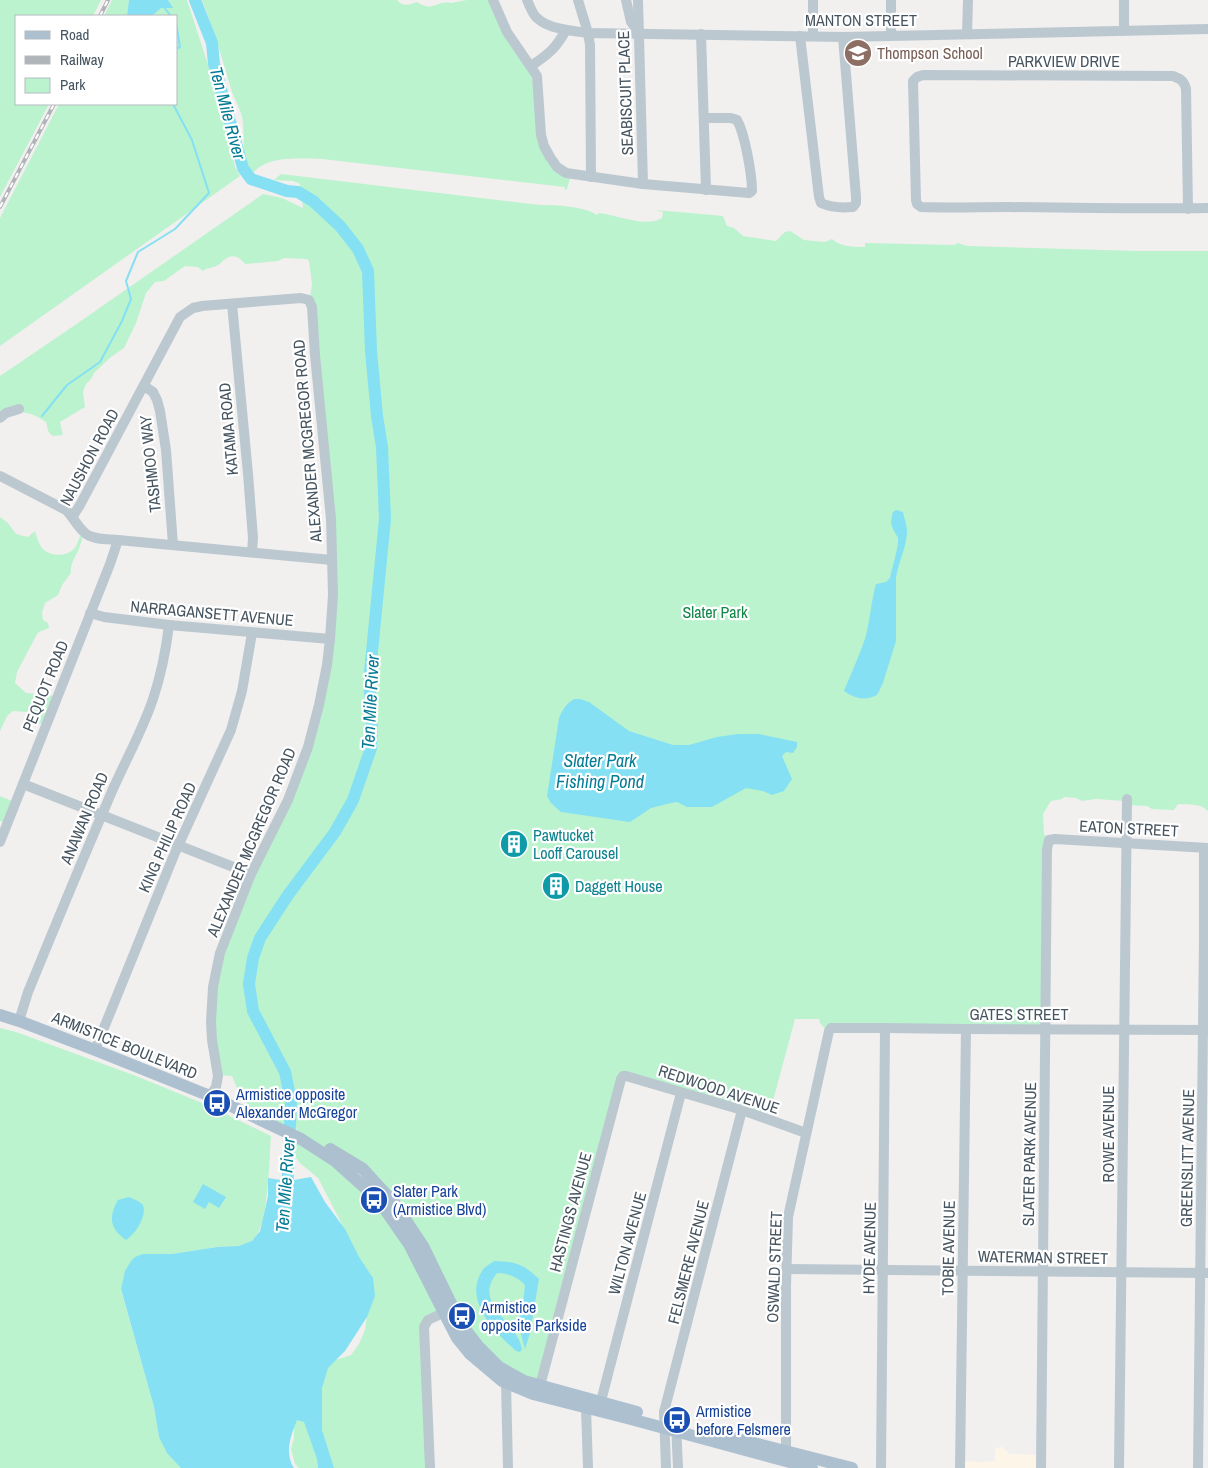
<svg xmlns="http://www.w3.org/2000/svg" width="1208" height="1468" font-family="'Archivo Narrow',sans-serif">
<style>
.commercial{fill:#fdf6e8}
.green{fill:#bbf3ce}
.water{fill:#85e0f3}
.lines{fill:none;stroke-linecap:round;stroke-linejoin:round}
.stream{stroke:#85e0f3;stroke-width:2}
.river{stroke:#85e0f3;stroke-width:12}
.minor{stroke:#bcc8d0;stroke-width:10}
.major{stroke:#adc0d0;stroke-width:12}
.rail-casing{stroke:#b1b5ba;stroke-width:4}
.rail{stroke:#fff;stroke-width:2;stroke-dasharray:5.5;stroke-linecap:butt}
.labels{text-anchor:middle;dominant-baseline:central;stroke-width:4.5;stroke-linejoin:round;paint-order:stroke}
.street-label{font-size:16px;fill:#46545f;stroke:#fff}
.education-label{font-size:16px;fill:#785e54;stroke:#fff;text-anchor:start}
.park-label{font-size:16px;fill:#108647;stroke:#fff}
.culture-label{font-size:16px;fill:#0d838f;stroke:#fff;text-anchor:start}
.transit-label{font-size:16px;fill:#164399;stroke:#fff;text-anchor:start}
.water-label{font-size:18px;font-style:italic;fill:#057c95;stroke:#fff}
</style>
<rect width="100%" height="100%" fill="#f2efef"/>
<!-- commercial -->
<path class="commercial" d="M1002,1447L1010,1454L1038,1455L1041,1468H959L960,1461L981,1462L995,1461V1451L996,1448Z"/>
<!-- green -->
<g class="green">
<path d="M0,0H101L93,16H16V104H49L0,197Z"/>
<path d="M112,0H129L127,15L129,16H104Z"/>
<path d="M168,0H187L223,111L235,167L240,176L0,346V218L59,104H176V16H152L160,8L172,7Z"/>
<path d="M202,0H397C403,7 409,5 417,2C434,13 436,0 451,3L467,0H491L530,62L539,128L551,158L572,171L567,189L564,190L565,187L322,159C302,159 269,155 254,172C239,159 246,134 242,117C240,108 235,100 232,92C223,61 214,30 202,0Z"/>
<path d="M281,174L540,205C556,205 584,206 597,215L599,213C618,215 645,228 662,218L663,212L656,210L723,216L727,226L734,228L743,236L776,241L785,232L790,231L804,240L825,242L832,239C841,247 853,247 865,247V243L954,245L958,243L967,246L1139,251H1208V811C1201,803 1189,805 1179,804L1177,805L1174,810L1152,809L1147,806L1126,805L1125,801L1096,799L1082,801L1076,798L1064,797L1062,799L1051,801L1043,814L1044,834L1047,838L1044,1027L827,1031L820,1023L819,1019H795L770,1112L763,1110L760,1117L626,1075L539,1382L518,1375L483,1347L458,1310L426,1323L431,1468H299L295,1464L291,1449L294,1438V1420L323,1364L351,1355L359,1344L365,1330L367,1315L373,1299L372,1277L354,1256L346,1232L318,1178L300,1163L292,1153L289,1142L297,1128L285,1122L280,1128L244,1110L247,1103L242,1100L232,1076L220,1075L213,1046L216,970L290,794L318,708L333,581L310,297L312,284L309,261L307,259L284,258L278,261L245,264C239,257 233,253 224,260C221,262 222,263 218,265C213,268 208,267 203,271L198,267L185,266L164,281L155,282L146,293L136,323L124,348L111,357L94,373L91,379L86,384L83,392L85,407L60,422L63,435L53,436C47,433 48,428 46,422C27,409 21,412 0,415V376L78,323L263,194L282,198L303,208L300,184L293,181L274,180Z"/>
<path d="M0,517L8,523L16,534L28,537L35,531C37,538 39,545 44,550C52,557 67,556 74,549C79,544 77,538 84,531C82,538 81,545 78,551C74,559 70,564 71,573L62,585L58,595L45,603L42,613L43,620L48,623L49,628L39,632L37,634L17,672L15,683L26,693L51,695L56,700L43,723L35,725L27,712L13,711L7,716L0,731Z"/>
<path d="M0,796L12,801L5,823L0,821Z"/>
<path d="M0,1028L16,1032L136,1076L207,1105L271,1136C269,1159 269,1226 253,1240C244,1249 227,1246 216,1247C202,1249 188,1252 174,1254C164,1255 153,1254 143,1254L123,1280L121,1290L154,1407L159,1437L198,1468H0Z"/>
</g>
<!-- water -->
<g class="water">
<path d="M129,0H168L173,8H161L152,16H129L127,15Z"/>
<path d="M896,510L903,512C904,518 907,525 907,531C907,547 898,562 896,578V641L883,683L877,695C865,701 855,699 844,691C851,674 859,656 865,639C870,621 871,602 876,584L886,582L890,578C892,568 899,546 898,538C898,537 895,533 894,531C890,524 891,519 893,512Z"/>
<path d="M574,699H580L589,702L629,731L673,745H689L717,737L738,734H759L797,742V747L793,753L786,752L782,756L792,779L784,791L772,795L763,791L746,788L712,807H687L677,802L671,803L651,808L630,822L561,812L551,803L547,796L559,718C563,709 566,704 574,699Z"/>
<path d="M311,1177L325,1202L345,1229L359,1257L373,1278L375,1296L367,1317L345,1351L328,1368L322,1388V1430L334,1468H318L317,1459L304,1422L297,1420C291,1435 284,1453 294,1468H181L167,1453L159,1437L154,1407L121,1289L125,1271L131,1261L135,1257L143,1254H172L217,1247L239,1246L252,1241L260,1231L268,1196V1178L288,1181Z"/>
<path d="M203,1184L226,1197L219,1208L209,1202L205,1209L193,1202Z"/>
<path d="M129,1197L138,1201L143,1205C147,1217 135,1234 126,1240C110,1229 108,1217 118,1200Z"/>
<path d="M494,1261C516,1262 522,1263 539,1279L530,1333L525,1349L518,1323L523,1304L525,1285C518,1277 508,1273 497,1273C475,1300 506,1316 518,1338C520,1341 521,1346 522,1349L520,1352L516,1351C495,1332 463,1301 482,1271C484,1267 490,1264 494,1261Z"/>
</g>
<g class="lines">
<!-- stream -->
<g class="stream">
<path d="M163,6L171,16"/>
<path d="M176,23L180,47L176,49"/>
<path d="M42,416L67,385L100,362L122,321L131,299L126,281L138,252L175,229L209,193L192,140L173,104"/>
</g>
<!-- river -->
<path class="river" d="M195,0L212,43L214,64L243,168L251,179L287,191L298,192L313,201L340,226L358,249L368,271L371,351L377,416L382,447L385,519L369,682L372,712L371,748L353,800L335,832L288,895L260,938L253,958L249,984L253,1011L285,1072L291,1101L287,1196"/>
<!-- minor -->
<g class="minor">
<path d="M493,0L507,32L537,76L541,135L544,146L550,157L557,167L566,173L643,184L749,193L752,191C752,175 745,134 737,120L731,118H705"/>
<path d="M527,0C530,6 532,14 537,18C548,29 573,31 588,33L843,37L1208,29"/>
<path d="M578,0L588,33L590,45L591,177"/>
<path d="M626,0L631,22L638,31"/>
<path d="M638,0L643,184"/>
<path d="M813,0V36"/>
<path d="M1124,0V30"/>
<path d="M701,34L706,190"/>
<path d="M967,34L968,0"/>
<path d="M800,36L819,197L821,203C830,207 843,208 853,207L856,203V197L843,37"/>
<path d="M891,36V0"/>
<path d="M531,66C549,54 556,48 566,30"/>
<path d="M1188,209L1186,89C1184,81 1181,79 1173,76L923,75L917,77L913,81L916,200L917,204L921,207C950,208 980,207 1009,207C1075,208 1142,209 1208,208"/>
<path d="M232,304L248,474L253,538L252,552"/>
<path d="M144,386L153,392L157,400L160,411L166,450L173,545"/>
<path d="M0,418L6,413L19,409"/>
<path d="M0,476L66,510C73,517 77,526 84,532C91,540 108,539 118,540L332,560"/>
<path d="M73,516L80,505L180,317L193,308L202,306L301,298L309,300L312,307L315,355L331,519L333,595L330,639L327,665L319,705L308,747L288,800L251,874L220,953L213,987L211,1022L212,1040L218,1076L216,1087L210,1096"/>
<path d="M90,613L104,617L169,625L330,639"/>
<path d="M23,784L251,874"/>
<path d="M0,842L110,564L118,540"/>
<path d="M19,1021L28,992C54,929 80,865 107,803C121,768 141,735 153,699C161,675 166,650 169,625"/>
<path d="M95,1050L174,855L231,730L242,691L252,633"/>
<path d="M787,1269L1208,1273"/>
<path d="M506,1383L508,1468"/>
<path d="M540,1386L621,1079L623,1076H626L742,1110L806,1133"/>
<path d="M601,1401L681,1093"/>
<path d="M586,1408L588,1468"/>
<path d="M676,1423L678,1468"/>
<path d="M786,1451V1286L788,1217L829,1031L831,1028H885L966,1029L1208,1030"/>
<path d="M430,1468L424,1327L428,1320L443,1313"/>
<path d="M666,1468L664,1412L742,1110"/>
<path d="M881,1468L885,1028"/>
<path d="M960,1468L966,1029"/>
<path d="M1041,1468L1047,849L1049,840L1055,839L1208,848"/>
<path d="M1119,1468L1127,799"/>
<path d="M1198,1468L1204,938V848"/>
</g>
<!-- major -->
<g class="major">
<path d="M0,1015L19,1021L95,1050L210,1096L301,1139L335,1161L372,1194L384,1208L409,1244L457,1338L470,1354L502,1381L533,1394L627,1418L812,1468"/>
<path d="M330,1149L363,1169L395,1204L423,1246L461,1324L478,1346L499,1367L524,1381L637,1412"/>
<path d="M722,1435L852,1468"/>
</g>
<defs>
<g id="rail">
<path d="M100,16L108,0"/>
<path d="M0,207L54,104"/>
</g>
</defs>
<!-- rail casing -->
<use href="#rail" class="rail-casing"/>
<!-- rail -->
<use href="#rail" class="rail"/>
</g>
<!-- icons -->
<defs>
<symbol id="school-disc" viewBox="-11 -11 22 22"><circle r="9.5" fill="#8d6e63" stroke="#fff"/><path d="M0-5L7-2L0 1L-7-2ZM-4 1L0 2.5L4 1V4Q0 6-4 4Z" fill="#fff"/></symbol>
<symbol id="building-disc" viewBox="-11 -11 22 22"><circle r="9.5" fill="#0f9aa8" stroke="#fff"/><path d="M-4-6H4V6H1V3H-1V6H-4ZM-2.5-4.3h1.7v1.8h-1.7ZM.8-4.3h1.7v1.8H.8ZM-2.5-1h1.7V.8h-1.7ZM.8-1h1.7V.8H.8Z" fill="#fff"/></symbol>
<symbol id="bus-disc" viewBox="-11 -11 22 22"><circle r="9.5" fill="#1a4fb4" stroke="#fff"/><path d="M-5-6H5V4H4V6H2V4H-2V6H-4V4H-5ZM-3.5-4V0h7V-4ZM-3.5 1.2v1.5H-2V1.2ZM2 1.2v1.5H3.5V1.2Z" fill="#fff"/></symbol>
</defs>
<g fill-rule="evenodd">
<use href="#school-disc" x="842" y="37" width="32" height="32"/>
<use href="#building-disc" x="498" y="828" width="32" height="32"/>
<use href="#building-disc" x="540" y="870" width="32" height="32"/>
<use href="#bus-disc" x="201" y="1087" width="32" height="32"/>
<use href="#bus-disc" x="358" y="1184" width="32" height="32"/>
<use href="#bus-disc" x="446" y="1300" width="32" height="32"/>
<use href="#bus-disc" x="661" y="1404" width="32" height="32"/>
</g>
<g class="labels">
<!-- street labels -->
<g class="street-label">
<text x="861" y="20">MANTON STREET</text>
<text x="1064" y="61">PARKVIEW DRIVE</text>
<text transform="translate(625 93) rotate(-92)">SEABISCUIT PLACE</text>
<text transform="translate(228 429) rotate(-95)">KATAMA ROAD</text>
<text transform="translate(307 441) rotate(-95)">ALEXANDER MCGREGOR ROAD</text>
<text transform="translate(89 457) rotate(-62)">NAUSHON ROAD</text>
<text transform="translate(150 464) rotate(-96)">TASHMOO WAY</text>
<text transform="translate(212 613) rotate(5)">NARRAGANSETT AVENUE</text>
<text transform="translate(45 686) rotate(-68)">PEQUOT ROAD</text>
<text transform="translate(84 818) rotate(-67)">ANAWAN ROAD</text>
<text transform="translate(1129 828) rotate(3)">EATON STREET</text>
<text transform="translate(167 837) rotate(-66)">KING PHILIP ROAD</text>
<text transform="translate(251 842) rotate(-67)">ALEXANDER MCGREGOR ROAD</text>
<text x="1019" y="1014">GATES STREET</text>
<text transform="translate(125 1045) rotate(22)">ARMISTICE BOULEVARD</text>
<text transform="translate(719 1089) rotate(18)">REDWOOD AVENUE</text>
<text transform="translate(1108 1134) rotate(-90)">ROWE AVENUE</text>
<text transform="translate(1029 1154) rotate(-89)">SLATER PARK AVENUE</text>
<text transform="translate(1187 1158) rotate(-89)">GREENSLITT AVENUE</text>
<text transform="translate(570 1212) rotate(-75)">HASTINGS AVENUE</text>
<text transform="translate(627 1243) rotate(-75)">WILTON AVENUE</text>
<text transform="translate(869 1248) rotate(-89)">HYDE AVENUE</text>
<text transform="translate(948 1248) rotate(-89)">TOBIE AVENUE</text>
<text transform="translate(1043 1257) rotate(1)">WATERMAN STREET</text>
<text transform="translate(688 1262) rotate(-76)">FELSMERE AVENUE</text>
<text transform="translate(774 1267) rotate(-88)">OSWALD STREET</text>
</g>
<!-- education labels -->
<g class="education-label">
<text x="877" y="53">Thompson School</text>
</g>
<!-- park labels -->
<g class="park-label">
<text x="715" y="612">Slater Park</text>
</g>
<!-- culture labels -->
<g class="culture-label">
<text x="533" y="835">Pawtucket<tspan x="533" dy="18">Looff Carousel</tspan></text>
<text x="575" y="886">Daggett House</text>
</g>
<!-- transit labels -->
<g class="transit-label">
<text x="236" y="1094">Armistice opposite<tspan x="236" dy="18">Alexander McGregor</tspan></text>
<text x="393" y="1191">Slater Park<tspan x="393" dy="18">(Armistice Blvd)</tspan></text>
<text x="481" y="1307">Armistice<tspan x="481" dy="18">opposite Parkside</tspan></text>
<text x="696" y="1411">Armistice<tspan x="696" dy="18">before Felsmere</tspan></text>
</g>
<!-- water labels -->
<g class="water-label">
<text transform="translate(228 113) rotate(75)">Ten Mile River</text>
<text transform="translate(370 702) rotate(-87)">Ten Mile River</text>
<text x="600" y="760">Slater Park<tspan x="600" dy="21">Fishing Pond</tspan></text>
<text transform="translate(285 1185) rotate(-86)">Ten Mile River</text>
</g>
</g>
<!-- legend -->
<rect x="15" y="15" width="162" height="90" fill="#ffffff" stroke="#b5bbbf"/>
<rect x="25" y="31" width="25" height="8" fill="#adc0d0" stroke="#b5bbbf"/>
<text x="60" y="40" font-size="15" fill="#46545f">Road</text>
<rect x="25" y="56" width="25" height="8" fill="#b1b5ba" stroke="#b5bbbf"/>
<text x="60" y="65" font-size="15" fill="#46545f">Railway</text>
<rect x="25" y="78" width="25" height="15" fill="#bbf3ce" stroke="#b5bbbf"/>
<text x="60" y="90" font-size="15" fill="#46545f">Park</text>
</svg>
